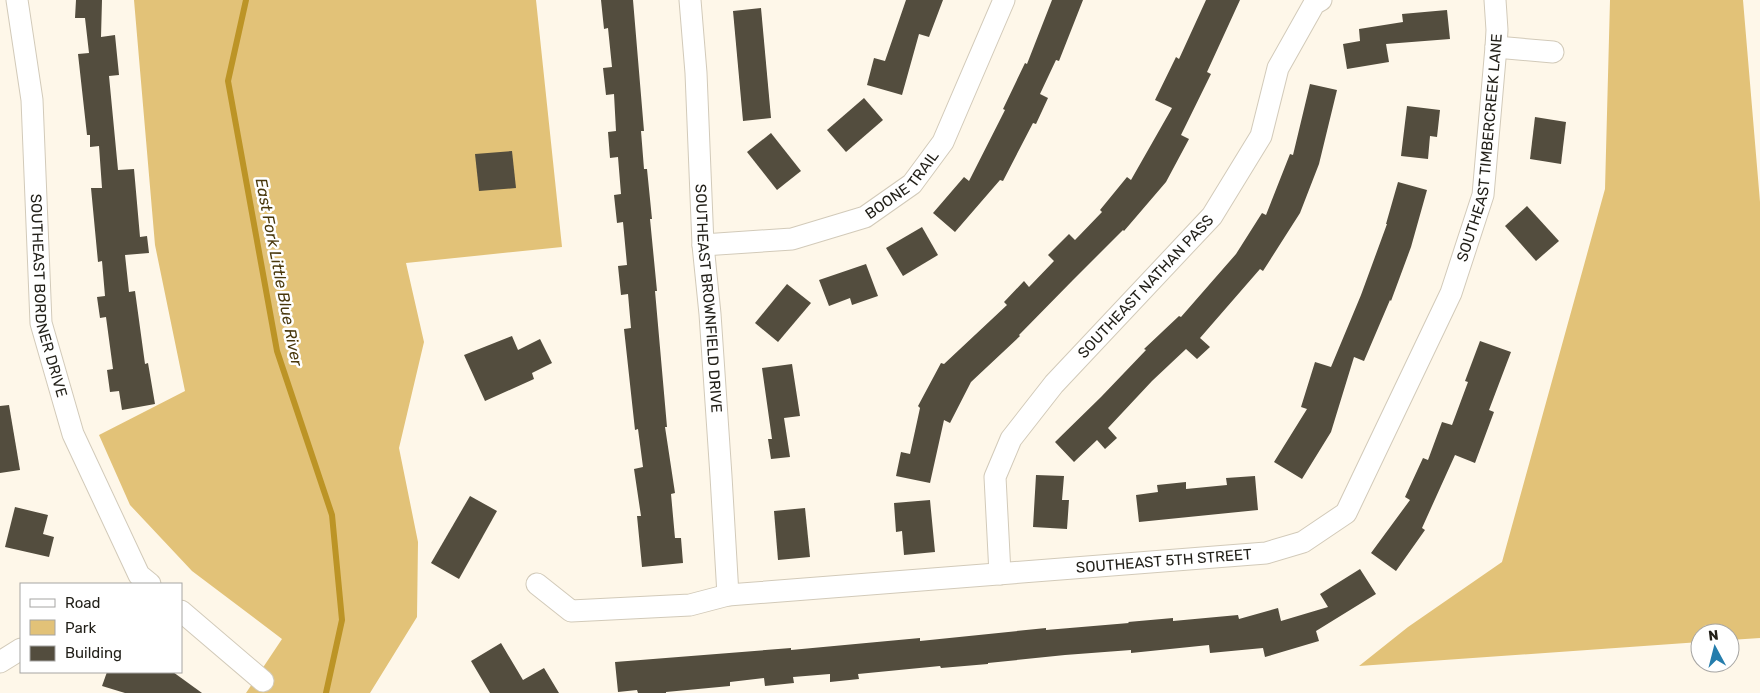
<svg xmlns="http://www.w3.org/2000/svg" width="1760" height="693" font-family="Rubik,sans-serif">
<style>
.green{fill:#e2c278}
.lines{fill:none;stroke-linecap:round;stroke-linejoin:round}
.stream{stroke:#bc9426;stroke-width:6}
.building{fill:#534d3e}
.street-casing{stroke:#d2cab9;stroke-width:23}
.street{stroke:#fff;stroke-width:21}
.labels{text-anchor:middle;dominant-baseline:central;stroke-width:5;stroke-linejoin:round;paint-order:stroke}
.street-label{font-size:15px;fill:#211f18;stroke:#fff}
.water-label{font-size:16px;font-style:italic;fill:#49380c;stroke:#fff}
</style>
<rect width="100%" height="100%" fill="#fef7e9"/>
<!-- green -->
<g class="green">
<path d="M134,0H536L562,247L406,263L424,342L399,448L418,542L417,617L370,693H246L282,639L192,571L130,505L99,435L185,391L155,245Z"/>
<path d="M1610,0H1743L1760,202V638L1730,640V633H1700V642L1359,666L1408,627L1502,562L1605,189Z"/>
</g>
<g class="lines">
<!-- stream -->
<path class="stream" d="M246,0L228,81L277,351L332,515L342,620L326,693"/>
</g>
<!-- building -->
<g class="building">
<path d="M76,0H102L101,37L115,35L119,75L109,76L118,170L134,169L140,237L147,236L149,253L125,255L129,292L135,291L145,364L148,363L155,404L122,410L119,391L110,392L107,370L113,369L106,317L100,318L97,297L105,296L102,261L98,262L91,188H102L99,146L90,147V135H87L78,54L89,53L85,18H75Z"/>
<path d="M601,0H633L644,131H641L644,169H647L652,219H650L657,291H655L667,427H665L675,493L671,494L675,538H681L683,563L642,567L637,516H641L634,469L643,467L638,429L635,430L624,329L631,328L628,294L621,295L618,266L627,265L623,222L617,223L614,195L621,194L618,157L610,158L608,132L616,131L614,94L606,95L603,68L612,67L608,28L604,29Z"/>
<path d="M906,0H943L929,37L919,34L902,95L867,85L874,58L885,61Z"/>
<path d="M1052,0H1083L1059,61L1056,60L1040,94L1048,98L1036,124L1033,123L1003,181L1000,180L955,232L933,213L964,177L969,181L1005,110L1003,109L1025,63L1027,64Z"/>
<path d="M1206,0H1240L1207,72L1211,74L1181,135L1189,139L1166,182L1124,231L1123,230L1073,280L1019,335L1020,336L971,382L950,423L944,420L930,483L896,476L901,452L910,454L920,408L918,406L941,363L944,364L1007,305L1004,302L1024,281L1029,287L1054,261L1048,255L1069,234L1075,240L1102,212L1100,210L1127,177L1131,180L1172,108L1155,100L1176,57L1179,59Z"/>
<path d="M761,8L771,118L743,121L733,11Z"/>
<path d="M1447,10L1450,39L1386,44L1389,62L1347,69L1343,44L1360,41L1359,29L1403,22L1402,14Z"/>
<path d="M1310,84L1337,90L1319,164L1300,213L1263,271L1260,269L1200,338L1210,347L1197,359L1186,349L1152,381L1108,428L1117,438L1105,449L1097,440L1074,462L1055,442L1101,397L1146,350L1144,349L1179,316L1181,317L1236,254L1262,213L1266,215L1290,154L1293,155Z"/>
<path d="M864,98L883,120L846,152L827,130Z"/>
<path d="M1407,106L1440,110L1437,137L1430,136L1428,159L1401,156Z"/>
<path d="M1535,117L1566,122L1561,164L1530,159Z"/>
<path d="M771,133L801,171L777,190L747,152Z"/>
<path d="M512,151L516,188L479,191L475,154Z"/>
<path d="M1398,182L1427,190L1411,247L1391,301L1390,300L1364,361L1354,357L1331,432L1302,479L1274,462L1307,409L1301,407L1315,362L1331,367L1361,295L1387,224H1386Z"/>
<path d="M1527,206L1559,241L1536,261L1505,226Z"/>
<path d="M922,227L938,255L903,276L886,248Z"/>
<path d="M866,264L878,296L852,305L850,298L829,306L819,280Z"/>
<path d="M787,284L811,303L778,342L755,323Z"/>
<path d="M512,336L518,350L540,339L552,363L532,373L534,379L485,401L464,355Z"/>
<path d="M1480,341L1511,352L1489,410L1494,412L1475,463L1455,455L1422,528L1425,530L1396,571L1371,553L1410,500L1405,497L1423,458L1428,460L1442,422L1452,425L1468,382L1465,381Z"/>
<path d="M792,364L800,416L784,418L790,457L771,459L768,439H772L762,368Z"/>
<path d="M9,405L20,470L0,473V406Z"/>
<path d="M1036,475L1064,476L1062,500H1069L1067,529L1033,527Z"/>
<path d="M1255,476L1258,510L1139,522L1136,495L1158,492L1157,485L1186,482V489L1227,485L1226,478Z"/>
<path d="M470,496L497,511L459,579L431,563Z"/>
<path d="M930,500L935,552L904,555L902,531L896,532L894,503Z"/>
<path d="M15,507L48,515L43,534L54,537L49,557L5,547Z"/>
<path d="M805,508L810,557L778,560L774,511Z"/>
<path d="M1360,569L1376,594L1316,631L1319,641L1265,657L1263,648L1210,653L1209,645L1131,653V650L1065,655L988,663V664L941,668L940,666L858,674L859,679L830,682V674L793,677L794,683L765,686L764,678L730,682V686L666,692V693H638L637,690L618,692L615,662L791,648V650L920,638V641L1046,628V630L1129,623L1128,622L1173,618V621L1238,615L1239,619L1278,608L1281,621L1328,607L1320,594Z"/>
<path d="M501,643L523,680L544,668L559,693H490L471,661Z"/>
<path d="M107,672H173L202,693H125L102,686Z"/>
</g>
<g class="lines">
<defs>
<g id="street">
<path id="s1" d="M17,0L32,100L41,323L73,434L139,575L150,584"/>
<path id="s2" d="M690,0L696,73L703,245L710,314L721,476L728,595"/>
<path d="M1496,47L1553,52"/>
<path id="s3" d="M703,245L792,239L865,217L912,184L943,142L1004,0"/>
<path id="s4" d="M1000,574L995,477L1011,439L1054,384L1212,216L1261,136L1278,68L1314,4L1321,0"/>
<path id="s5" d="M537,584L571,611L690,605L728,595L1266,553L1303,542L1346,513L1451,293L1483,195L1496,47L1497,30L1495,0"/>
<path d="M181,611L263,681"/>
<path d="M0,662L21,649"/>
</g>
</defs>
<!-- street casing -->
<use href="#street" class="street-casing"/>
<!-- street -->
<use href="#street" class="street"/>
</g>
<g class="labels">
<!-- street labels -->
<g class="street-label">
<text stroke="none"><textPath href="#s5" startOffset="1225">SOUTHEAST TIMBERCREEK LANE</textPath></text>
<text stroke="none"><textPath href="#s3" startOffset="215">BOONE TRAIL</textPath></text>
<text stroke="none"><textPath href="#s4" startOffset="342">SOUTHEAST NATHAN PASS</textPath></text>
<text stroke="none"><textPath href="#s1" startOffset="298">SOUTHEAST BORDNER DRIVE</textPath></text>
<text stroke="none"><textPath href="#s2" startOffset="299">SOUTHEAST BROWNFIELD DRIVE</textPath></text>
<text stroke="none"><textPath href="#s5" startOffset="639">SOUTHEAST 5TH STREET</textPath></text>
</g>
<!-- water labels -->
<g class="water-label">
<text transform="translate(279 272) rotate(79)">East Fork Little Blue River</text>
</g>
</g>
<!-- legend -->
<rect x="20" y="583" width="162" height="90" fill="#ffffff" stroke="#a6a5a3"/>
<rect x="30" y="599" width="25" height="8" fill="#ffffff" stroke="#a6a5a3"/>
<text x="65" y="608" font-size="15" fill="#211f18">Road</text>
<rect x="30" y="620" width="25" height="15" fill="#e2c278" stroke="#a6a5a3"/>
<text x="65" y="633" font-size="15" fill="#211f18">Park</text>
<rect x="30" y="646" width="25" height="15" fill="#534d3e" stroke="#a6a5a3"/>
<text x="65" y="658" font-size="15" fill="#211f18">Building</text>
<!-- north arrow -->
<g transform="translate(1715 648) rotate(353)"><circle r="24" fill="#ffffff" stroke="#a6a5a3"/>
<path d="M0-4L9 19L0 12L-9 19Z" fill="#257dac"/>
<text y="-8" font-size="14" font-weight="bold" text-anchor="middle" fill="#211f18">N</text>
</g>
</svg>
